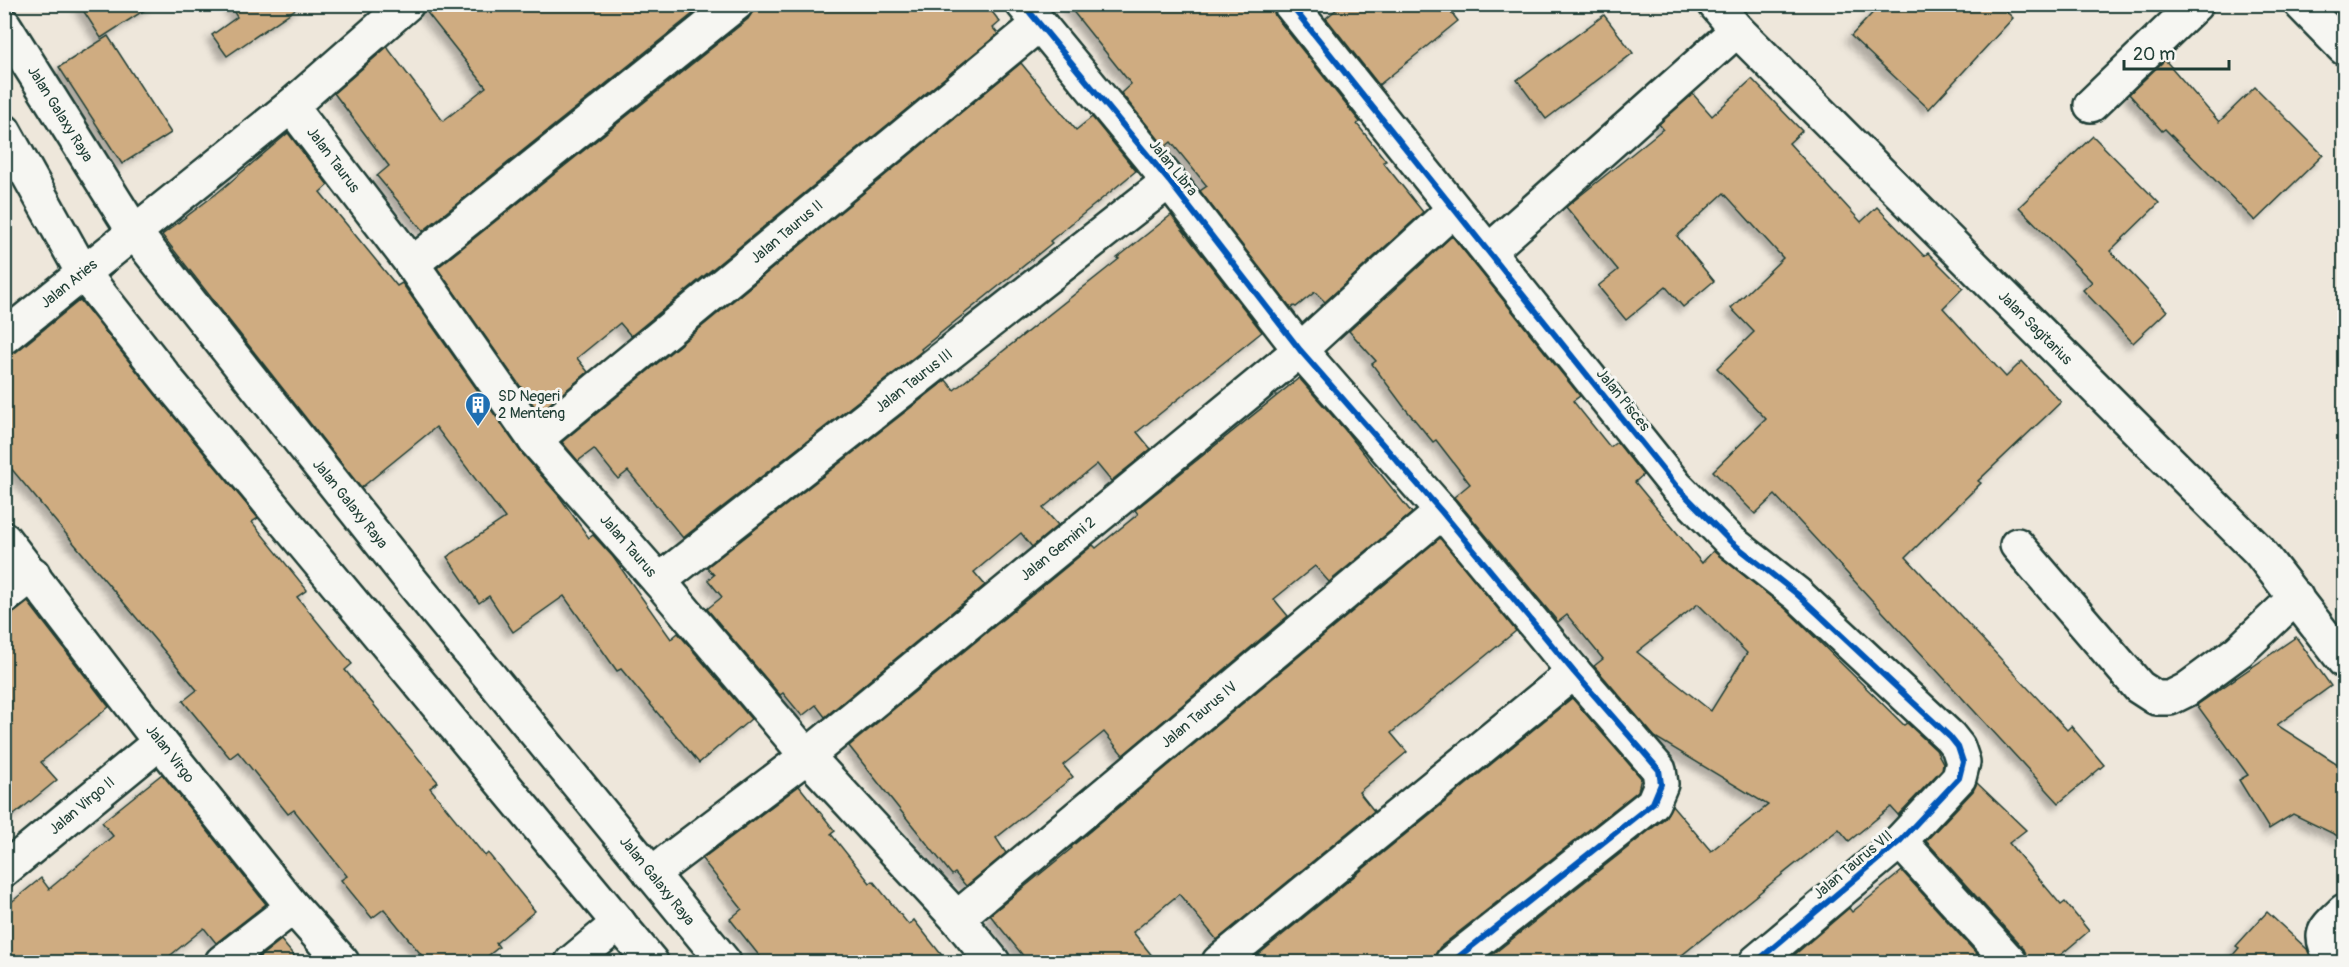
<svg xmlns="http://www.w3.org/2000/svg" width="2349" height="967" font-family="Pangolin,sans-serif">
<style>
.building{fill:#cfac81;stroke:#1f3d34;stroke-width:1.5;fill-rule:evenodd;filter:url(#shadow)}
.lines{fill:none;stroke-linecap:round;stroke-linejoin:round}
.street-casing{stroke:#1f3d34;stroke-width:38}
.secondary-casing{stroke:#1f3d34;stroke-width:38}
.street{stroke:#f6f6f2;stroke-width:33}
.secondary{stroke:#f6f6f2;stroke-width:33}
.cycleway-casing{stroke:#f6f6f2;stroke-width:10}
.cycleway{stroke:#0057b8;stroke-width:6}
.labels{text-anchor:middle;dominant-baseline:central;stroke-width:6;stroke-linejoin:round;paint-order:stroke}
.street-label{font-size:15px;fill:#1f3d34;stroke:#f6f6f2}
.poi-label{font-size:15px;fill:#1f3d34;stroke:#f6f6f2;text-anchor:start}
</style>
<defs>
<filter id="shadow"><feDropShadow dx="-5.5" dy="5.5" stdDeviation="3" flood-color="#0004"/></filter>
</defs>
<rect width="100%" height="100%" fill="#eee7db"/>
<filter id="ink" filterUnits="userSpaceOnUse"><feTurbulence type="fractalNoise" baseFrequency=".0167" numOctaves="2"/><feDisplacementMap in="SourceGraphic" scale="12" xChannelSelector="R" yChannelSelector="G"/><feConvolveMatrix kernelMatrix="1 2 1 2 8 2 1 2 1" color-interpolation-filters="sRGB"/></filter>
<g filter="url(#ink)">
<!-- building -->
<g class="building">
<path d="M79,4H154L101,38Z"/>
<path d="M229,4H303L227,56L212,35L237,17Z"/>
<path d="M425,4H705L423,231L377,176L389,166L334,93L387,47L443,121L486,87L425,10Z"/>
<path d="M754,4H986L1000,22L993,28L998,34L631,336L620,323L577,358L588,372L539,413L437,268L748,19L753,11Z"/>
<path d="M1067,4H1272L1275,16L1360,122L1357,124L1386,161L1383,162L1423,212L1325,302L1315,292L1296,307L1294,306L1291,308L1200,191L1207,186L1171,142L1165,147L1121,93L1131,84Z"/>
<path d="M1343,4H1445L1458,21L1379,85L1326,18Z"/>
<path d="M1881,4H1999L2013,18L1929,109L1851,36Z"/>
<path d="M1604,15L1633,53L1546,119L1517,80Z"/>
<path d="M108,36L171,133L122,164L59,67Z"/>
<path d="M2165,60L2219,122L2255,87L2323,155L2255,221L2165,129L2162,131L2129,94Z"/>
<path d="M1021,63L1076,130L1092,117L1136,171L1050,241L1052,243L921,349L922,351L683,538L628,471L618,479L594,449L578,461L562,442Z"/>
<path d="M1752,79L1802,131L1789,143L1861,222L1877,207L1924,256L1928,253L1963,288L1943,308L2006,377L2022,361L2061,402L1978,481L1981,483L1906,557L2067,730L2071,726L2104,765L2059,803L1775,495L1755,514L1713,471L1766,419L1717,368L1754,332L1731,308L1783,258L1724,193L1677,236L1714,281L1683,307L1666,287L1626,320L1598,286L1618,270L1566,207L1663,129L1659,124L1693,94L1712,116Z"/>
<path d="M288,133L328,185L320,192L397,286L402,283L521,452L559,496L589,538L593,535L613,557L671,639L678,633L751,719L699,763L621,669L617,671L564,596L513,632L489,596L479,603L447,557L505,518L436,427L361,488L162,235L216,194Z"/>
<path d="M2093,136L2159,203L2110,251L2167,311L2133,343L2083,290L2092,282L2019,207Z"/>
<path d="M1171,215L1262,332L1137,432L1151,449L1111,481L1097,464L1043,508L1058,525L1032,547L1021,533L974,572L985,585L825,717L816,705L802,716L783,693L780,695L707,609L722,597L708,580L714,575L707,567L946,380L954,390L1119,259L1117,258Z"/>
<path d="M1452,236L1580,396L1573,401L1610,447L1617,442L1643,475L1635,482L1702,563L1713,551L1785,608L1904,725L1907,723L1936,750L1943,763L1942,769L1898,815L1891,807L1849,841L1839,829L1672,963H1482L1665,818L1672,805L1711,851L1768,805L1655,737L1594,666L1603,659L1567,615L1558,622L1454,497L1470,484L1436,440L1433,442L1404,407L1372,364L1376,361L1349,331ZM1698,604L1747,653L1711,711L1637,652Z"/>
<path d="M80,300L155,394L258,518L252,522L307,590L297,597L352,664L345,670L438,782L430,788L485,856L488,853L535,911L496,943L499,947L479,963H428L384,909L372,918L341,880L347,876L294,810L288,814L238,752L230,758L183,701L197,690L4,460V355L16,352Z"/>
<path d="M1299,378L1345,430L1412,513L1329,582L1315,566L1274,599L1288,616L1123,755L1104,732L1063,765L1073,777L996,838L1006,853L966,886L955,873L952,875L849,746L1093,545L1096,548L1138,514L1135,510Z"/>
<path d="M1440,538L1516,631L1391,733L1407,752L1359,792L1374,811L1217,940L1179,894L1133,932L1158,963H1029L990,915L1072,848L1071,847Z"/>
<path d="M28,602L109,707L41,762L57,780L4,823V615L15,612Z"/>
<path d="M2296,637L2331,686L2277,725L2344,768V839L2293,814L2269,829L2239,780L2248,775L2197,705Z"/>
<path d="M1572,698L1641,778L1638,791L1440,947L1435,955L1434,963H1248Z"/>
<path d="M162,774L266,904L216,943L204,928L161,963H4V908L41,878L49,889L113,836L102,822Z"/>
<path d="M1977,783L2026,830L2009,843L2061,905L2065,902L2089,931L2051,963H2028L2024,949L1926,841L1973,791Z"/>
<path d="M799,786L835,831L831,834L870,883L873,881L909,925L914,920L948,963H765L730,919L742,909L702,859Z"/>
<path d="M1902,871L1985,963H1785L1849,908L1852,912Z"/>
<path d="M2267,912L2307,949L2313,963H2226L2239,948L2236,946Z"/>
<path d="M281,940L300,963H252Z"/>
</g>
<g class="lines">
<defs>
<g id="street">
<path d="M1023,4L1169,181L1300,350L1442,512L1574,672L1659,770L1661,784L1653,803L1452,962"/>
<path d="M1290,4L1676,486L1730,541L1797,594L1950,737L1958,747L1963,762L1959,778L1900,841L1756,962"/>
<path d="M1715,4L1737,30L2259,551L2344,661"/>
<path d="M2301,4L2344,48"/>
<path d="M2091,105L2196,4"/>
<path d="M291,106L412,264L535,440L659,581L807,756L957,918L993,962"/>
<path d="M1489,251L1737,30"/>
<path d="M412,264L736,4"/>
<path d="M4,337L291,106L407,4"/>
<path d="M535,440L1039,24"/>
<path d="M4,539L160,742L293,907L342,962"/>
<path d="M2017,545L2139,687L2156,698H2170L2186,690L2239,651L2296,597"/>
<path d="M659,581L1169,181"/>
<path d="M4,597L33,574"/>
<path d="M1900,841L2010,962"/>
<path d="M4,870L160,742"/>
<path d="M651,874L807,756L1300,350L1453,210"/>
<path d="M957,918L1442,512"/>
<path d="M222,962L293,907"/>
<path d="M572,962L619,923"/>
<path d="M1219,962L1574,672"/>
<path d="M2334,962C2318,933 2321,933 2344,911"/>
</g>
<g id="secondary">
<path d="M4,25L135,233L413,583L724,962"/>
<path d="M4,131L83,273L169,382L651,962"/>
</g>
</defs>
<!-- street casing -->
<use href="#street" class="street-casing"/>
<!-- secondary casing -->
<use href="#secondary" class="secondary-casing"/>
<!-- street -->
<use href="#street" class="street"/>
<!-- secondary -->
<use href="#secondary" class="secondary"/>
<defs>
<g id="cycleway">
<path d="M1023,4L1169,181L1300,350L1442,512L1574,672L1659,770L1661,784L1653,803L1452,962"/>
<path d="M1290,4L1676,486L1730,541L1797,594L1950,737L1958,747L1963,762L1959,778L1900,841L1756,962"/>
</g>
</defs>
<!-- cycleway casing -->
<use href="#cycleway" class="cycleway-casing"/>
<!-- cycleway -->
<use href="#cycleway" class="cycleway"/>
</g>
</g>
<!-- icons -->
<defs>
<symbol id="building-pin" viewBox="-11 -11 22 30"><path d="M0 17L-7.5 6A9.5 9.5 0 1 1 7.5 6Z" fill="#1f6fb2" stroke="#f6f6f2"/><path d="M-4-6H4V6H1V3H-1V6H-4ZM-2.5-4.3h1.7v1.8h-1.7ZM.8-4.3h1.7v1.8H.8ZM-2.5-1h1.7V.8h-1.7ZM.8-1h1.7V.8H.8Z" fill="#fff"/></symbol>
</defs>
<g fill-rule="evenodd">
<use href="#building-pin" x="463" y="390" width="30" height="40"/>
</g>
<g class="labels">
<!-- street labels -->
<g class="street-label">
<text transform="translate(60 114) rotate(58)">Jalan Galaxy Raya</text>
<text transform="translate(333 160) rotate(53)">Jalan Taurus</text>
<text transform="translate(1173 168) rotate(51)">Jalan Libra</text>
<text transform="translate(787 232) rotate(-40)">Jalan Taurus II</text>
<text transform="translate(69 284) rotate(-39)">Jalan Aries</text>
<text transform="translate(2035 328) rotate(45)">Jalan Sagitarius</text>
<text transform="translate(914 381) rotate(-38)">Jalan Taurus III</text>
<text transform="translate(1623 400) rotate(51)">Jalan Pisces</text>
<text transform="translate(350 504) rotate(51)">Jalan Galaxy Raya</text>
<text transform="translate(628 546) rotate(49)">Jalan Taurus</text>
<text transform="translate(1058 549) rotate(-39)">Jalan Gemini 2</text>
<text transform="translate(1199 715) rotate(-40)">Jalan Taurus IV</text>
<text transform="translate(170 754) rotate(52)">Jalan Virgo</text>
<text transform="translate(82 806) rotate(-40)">Jalan Virgo II</text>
<text transform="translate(1853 865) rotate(-40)">Jalan Taurus VII</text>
<text transform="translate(657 881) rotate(51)">Jalan Galaxy Raya</text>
</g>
<!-- poi labels -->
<g class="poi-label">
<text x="498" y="396">SD Negeri<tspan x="498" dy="17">2 Menteng</tspan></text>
</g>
</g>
<!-- margin -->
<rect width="2349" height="967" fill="none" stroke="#f6f6f2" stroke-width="24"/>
<rect x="12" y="12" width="2325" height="943" fill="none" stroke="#1f3d34" stroke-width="2" filter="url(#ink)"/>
<!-- scale -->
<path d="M2124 60v9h105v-9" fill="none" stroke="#1f3d34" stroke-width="3"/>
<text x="2133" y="60" font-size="18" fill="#1f3d34" stroke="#f6f6f2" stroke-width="4.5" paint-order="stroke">20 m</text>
</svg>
